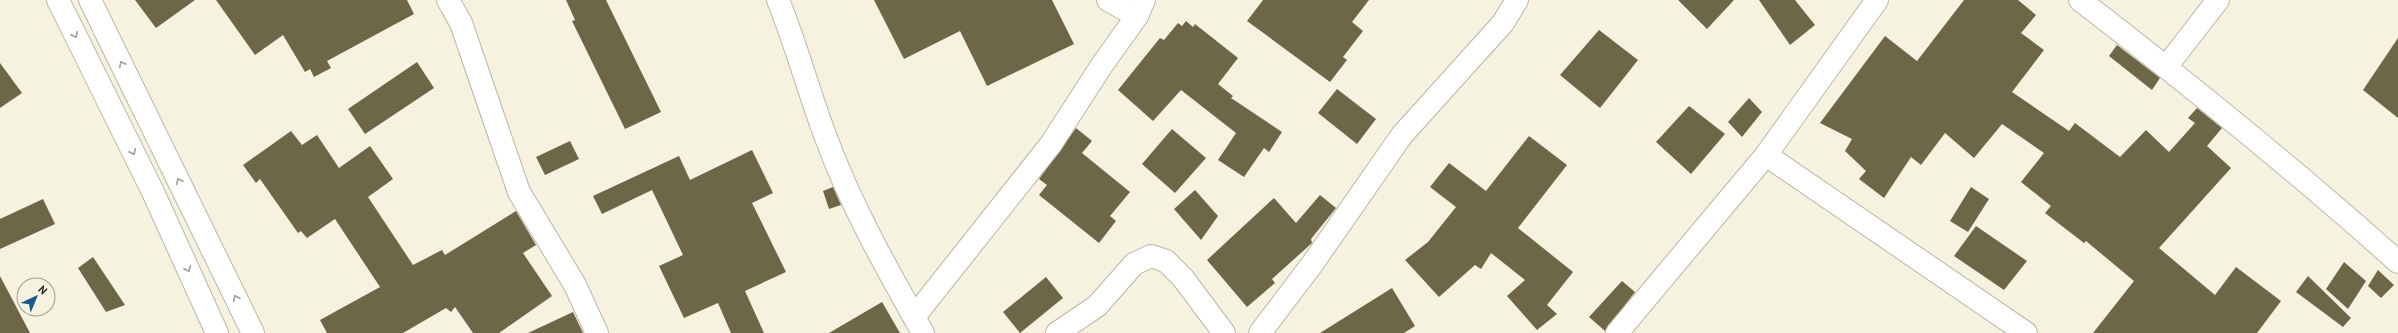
<svg xmlns="http://www.w3.org/2000/svg" width="2398" height="333" font-family="'PT Sans',sans-serif">
<style>
.building{fill:#6e6747}
.lines{fill:none;stroke-linecap:round;stroke-linejoin:round}
.minor-casing{stroke:#bbb7a5;stroke-width:24}
.major-casing{stroke:#bbb7a5;stroke-width:24}
.minor{stroke:#fff;stroke-width:22}
.major{stroke:#fff;stroke-width:22}
.oneway{stroke:#9d9d9a}
</style>
<rect width="100%" height="100%" fill="#f6f2e0"/>
<!-- building -->
<g class="building">
<path d="M135,0H195L156,28Z"/>
<path d="M216,0H407L414,14L327,61L331,68L314,77L310,69L305,72L283,35L255,55Z"/>
<path d="M566,0H606L661,112L625,129L572,21L575,20Z"/>
<path d="M874,0H1052L1074,44L987,86L960,31L904,59Z"/>
<path d="M1263,0H1369L1352,22L1363,31L1343,57L1347,60L1330,82L1247,21Z"/>
<path d="M1678,0H1734L1707,29Z"/>
<path d="M1759,0H1795L1815,25L1790,45Z"/>
<path d="M1964,0H2018L2036,15L2021,33L2044,50L2012,92L2069,131L2075,123L2120,157L2146,130L2169,152L2195,123L2188,118L2197,108L2222,128L2207,146L2231,168L2159,248L2215,295L2236,267L2281,301L2257,333H2093L2134,281L2086,241L2084,243L2045,213L2051,206L2021,182L2044,153L2002,124L1974,158L1945,133L1921,165L1911,157L1884,198L1859,179L1866,171L1845,151L1852,139L1820,123L1885,36L1917,61Z"/>
<path d="M1186,21L1193,27L1195,24L1238,58L1218,84L1233,96L1231,98L1282,132L1269,152L1264,148L1244,177L1218,160L1236,133L1181,90L1153,121L1118,90L1160,38L1164,40L1178,23L1182,26Z"/>
<path d="M1599,30L1638,60L1600,108L1560,75Z"/>
<path d="M2398,38V118L2363,90Z"/>
<path d="M2117,45L2160,78L2152,90L2109,56Z"/>
<path d="M417,62L434,88L365,134L348,109Z"/>
<path d="M0,63L22,93L0,108Z"/>
<path d="M1337,89L1376,119L1357,144L1318,113Z"/>
<path d="M1749,98L1762,112L1742,137L1728,122Z"/>
<path d="M1689,106L1725,134L1691,174L1656,142Z"/>
<path d="M1076,128L1092,141L1082,153L1130,192L1110,216L1116,221L1099,243L1039,195L1047,185L1039,179Z"/>
<path d="M1172,129L1206,158L1175,193L1142,164Z"/>
<path d="M291,131L302,145L317,135L339,168L370,146L393,179L368,197L413,265L442,250L445,255L516,211L536,245L523,253L552,296L499,333H473L455,307L451,312L446,308L403,333H327L320,320L380,287L335,219L307,238L301,231L298,233L260,179L256,183L243,165Z"/>
<path d="M1529,136L1567,165L1518,228L1573,272L1547,305L1557,314L1537,330L1507,296L1525,280L1491,253L1481,269L1475,265L1439,297L1405,260L1428,242L1456,207L1430,187L1449,163L1486,191Z"/>
<path d="M570,141L579,159L545,175L536,157Z"/>
<path d="M752,150L773,193L752,203L786,272L745,291L764,333H731L718,303L684,318L659,266L683,255L652,190L602,214L593,196L679,156L690,180Z"/>
<path d="M833,187L841,205L829,209L823,191Z"/>
<path d="M1971,187L1989,199L1968,232L1950,221Z"/>
<path d="M1195,190L1218,216L1201,240L1174,209Z"/>
<path d="M1320,195L1336,208L1311,239L1312,243L1272,279L1275,283L1247,307L1207,260L1274,198L1296,223Z"/>
<path d="M43,199L55,224L0,249V219Z"/>
<path d="M1976,226L2027,261L2004,290L1954,256Z"/>
<path d="M93,257L125,305L106,312L78,268Z"/>
<path d="M2344,262L2366,281L2348,309L2326,289Z"/>
<path d="M2378,270L2394,285L2381,298L2368,286Z"/>
<path d="M0,276L30,333H0Z"/>
<path d="M2308,276L2351,318L2343,327L2296,292Z"/>
<path d="M1046,277L1063,298L1020,333L1003,312Z"/>
<path d="M1622,281L1635,292L1605,331L1589,317Z"/>
<path d="M1392,288L1415,326L1404,333H1320Z"/>
<path d="M882,302L900,333H829Z"/>
<path d="M573,312L583,333H528Z"/>
</g>
<g class="lines">
<defs>
<g id="minor">
<path d="M448,0L461,23L519,192L575,285L597,333"/>
<path d="M778,0C796,44 808,90 825,135C850,204 887,269 923,333"/>
<path d="M1108,0L1137,16"/>
<path d="M2080,0C2189,84 2295,170 2398,262"/>
<path d="M2166,67L2218,0"/>
<path d="M1766,155L2026,333"/>
<path d="M914,317L1051,144L1102,65L1137,16L1144,0"/>
<path d="M1057,333L1097,306L1134,264L1151,256L1166,261L1183,278L1224,333"/>
<path d="M1260,333L1313,263L1402,135L1503,23L1517,0"/>
<path d="M1617,333L1766,155L1877,0"/>
</g>
<g id="major">
<path d="M58,0L153,192L217,333"/>
<path d="M90,0L253,333"/>
</g>
</defs>
<!-- minor casing -->
<use href="#minor" class="minor-casing"/>
<!-- major casing -->
<use href="#major" class="major-casing"/>
<!-- minor -->
<use href="#minor" class="minor"/>
<!-- major -->
<use href="#major" class="major"/>
</g>
<!-- one-way arrows -->
<defs><path id="oneway-chevron" d="M-2-3.5L2.5 0L-2 3.5" fill="none" stroke-width="1.6" stroke-linecap="round" stroke-linejoin="round"/></defs>
<g class="oneway">
<use href="#oneway-chevron" transform="translate(75 35) rotate(64)"/>
<use href="#oneway-chevron" transform="translate(122 64) rotate(-116)"/>
<use href="#oneway-chevron" transform="translate(133 152) rotate(64)"/>
<use href="#oneway-chevron" transform="translate(179 181) rotate(-116)"/>
<use href="#oneway-chevron" transform="translate(188 269) rotate(65)"/>
<use href="#oneway-chevron" transform="translate(236 298) rotate(-116)"/>
</g>
<!-- north arrow -->
<g transform="translate(36 297) rotate(44)"><circle r="19" fill="#f6f2e0" stroke="#a3a092"/>
<path d="M0-3L7 15L0 10L-7 15Z" fill="#16598e"/>
<text y="-6" font-size="11" font-weight="bold" text-anchor="middle" fill="#26251e">N</text>
</g>
</svg>
